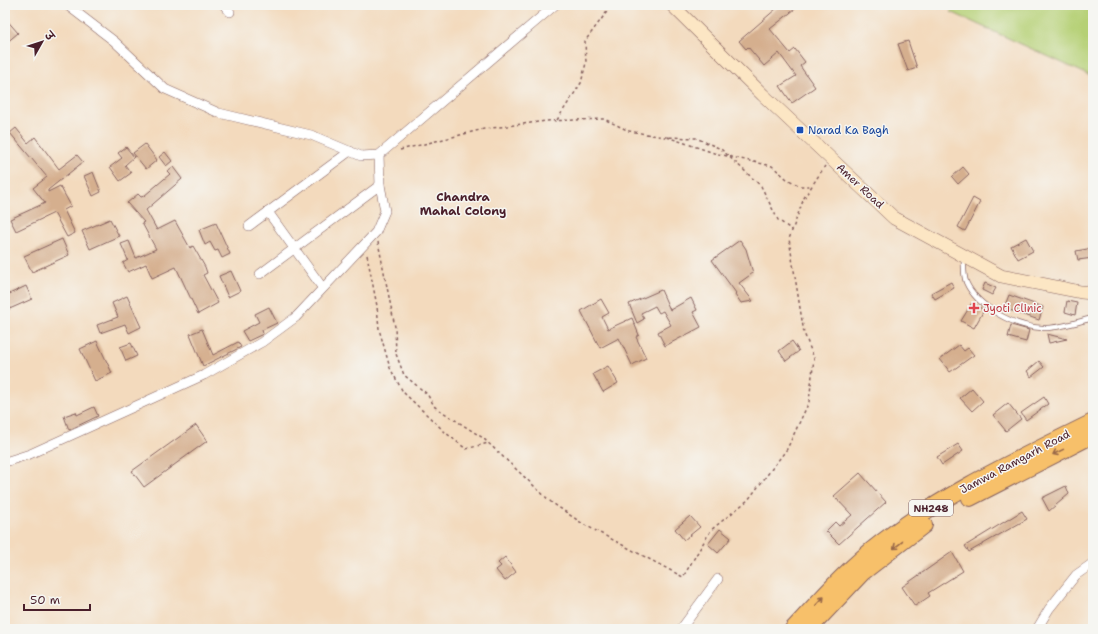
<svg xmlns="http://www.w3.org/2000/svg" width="1098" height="634" font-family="'Shantell Sans','Playpen Sans Deva',sans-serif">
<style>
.green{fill:#b5d075;stroke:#807850}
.building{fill:#d5af8e}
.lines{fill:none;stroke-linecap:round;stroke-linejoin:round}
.service-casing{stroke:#85605e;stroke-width:6}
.minor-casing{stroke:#85605e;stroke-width:10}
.secondary-casing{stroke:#85605e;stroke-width:14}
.trunk-casing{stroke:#85605e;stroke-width:18}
.path{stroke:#85605e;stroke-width:1.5;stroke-dasharray:3 3;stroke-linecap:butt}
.service{stroke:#fff;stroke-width:4.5}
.minor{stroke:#fff;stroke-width:9}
.secondary{stroke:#fce6c4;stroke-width:13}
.trunk{stroke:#f7c06b;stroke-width:16}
.oneway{stroke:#986748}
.transit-dot{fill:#1a4fb4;stroke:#f6f6f2;stroke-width:1.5}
.health-dot{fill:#e0444e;stroke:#f6f6f2;stroke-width:1.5}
.labels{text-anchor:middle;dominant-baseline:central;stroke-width:3;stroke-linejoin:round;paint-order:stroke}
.shield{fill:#f6f6f2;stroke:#7e6067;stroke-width:1}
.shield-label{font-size:10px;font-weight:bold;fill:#4a1f2b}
.transit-label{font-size:11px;fill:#164399;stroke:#f6f6f2;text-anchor:start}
.street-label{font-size:11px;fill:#4a1f2b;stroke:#f6f6f2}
.health-label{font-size:11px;fill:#be3a42;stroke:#f6f6f2;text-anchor:start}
.neighbourhood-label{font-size:12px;font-weight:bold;fill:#4a1f2b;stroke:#f6f6f2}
</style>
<rect width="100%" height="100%" fill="#f6f6f2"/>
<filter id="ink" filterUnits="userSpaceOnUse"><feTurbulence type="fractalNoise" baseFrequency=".025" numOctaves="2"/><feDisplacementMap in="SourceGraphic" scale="8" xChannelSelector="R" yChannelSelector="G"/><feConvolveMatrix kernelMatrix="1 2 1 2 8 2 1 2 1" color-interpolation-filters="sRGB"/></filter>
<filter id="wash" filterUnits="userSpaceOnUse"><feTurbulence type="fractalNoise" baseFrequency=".012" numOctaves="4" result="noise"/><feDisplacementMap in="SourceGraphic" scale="16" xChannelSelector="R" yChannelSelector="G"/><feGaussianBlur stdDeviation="0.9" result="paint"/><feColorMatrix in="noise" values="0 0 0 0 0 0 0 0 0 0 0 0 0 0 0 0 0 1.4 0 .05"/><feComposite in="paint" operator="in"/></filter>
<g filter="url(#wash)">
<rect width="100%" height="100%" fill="#f3dabd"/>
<!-- green -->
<path class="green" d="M953,5H1093V77L951,12Z"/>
<g id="blocks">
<!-- building -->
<g class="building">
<path d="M775,5H800L770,29L790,53L795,49L805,62L800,66L815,87L792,103L780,86L796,76L779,53L764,66L748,47L746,49L739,41L777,8Z"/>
<path d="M5,18L18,33L5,44Z"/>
<path d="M908,41L917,68L908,71L898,44Z"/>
<path d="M16,128L28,143L35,137L59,169L77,155L83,162L48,190V192L60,186L71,206L64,210L75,233L67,237L54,213L16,231L10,219L45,203L33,188L47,177L10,133Z"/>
<path d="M145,144L157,160L146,169L133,153Z"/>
<path d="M126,147L134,157L125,165L131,173L120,181L110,167L122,158L118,153Z"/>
<path d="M165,152L172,161L166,166L159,157Z"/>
<path d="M173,167L182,179L146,210L157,230L175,221L190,248L193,246L205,267L207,273L203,275L218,303L198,314L176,267L152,278L146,264L128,272L123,263L128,260L121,244L129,241L136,258L156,249L142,223L144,222L127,203L138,194L141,197L144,196L170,174L167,171Z"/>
<path d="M963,167L969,174L958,184L952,177Z"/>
<path d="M93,172L101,192L93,196L84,176Z"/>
<path d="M973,198L980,202L965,231L958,227Z"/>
<path d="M110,219L119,236L90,249L82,231Z"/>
<path d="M216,223L230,254L222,258L218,250L215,251L210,242L205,245L199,230Z"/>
<path d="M1026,238L1033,251L1018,259L1011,246Z"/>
<path d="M62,239L69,255L32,272L24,256Z"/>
<path d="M740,240L746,249L753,273L739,283L753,301L741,303L735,294L736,293L712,260Z"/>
<path d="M1093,248V258L1078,260L1076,251Z"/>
<path d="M231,271L240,291L228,297L219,276Z"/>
<path d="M951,282L954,288L935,299L931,293Z"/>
<path d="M985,283L996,288L992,295L982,290Z"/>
<path d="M26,286L32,299L5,311V296Z"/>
<path d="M661,290L670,310L691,298L697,310L693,312L701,327L665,346L658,332L671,325L663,311L659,313L655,306L641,313L644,319L637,323L629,304Z"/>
<path d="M1009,295L1043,307L1039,320L1004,308Z"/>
<path d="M127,296L141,327L129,333L125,324L100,333L97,325L118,317L112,303Z"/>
<path d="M601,299L609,313L602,317L608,329L632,318L639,335L636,337L646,358L632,365L619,338L600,348L581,311Z"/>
<path d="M1067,301L1077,303L1075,315L1065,312Z"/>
<path d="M972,303L984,310L974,328L961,321Z"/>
<path d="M269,307L277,323L262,330L263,334L248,341L242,331L259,322L255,314Z"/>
<path d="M1011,325L1029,330L1026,342L1008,337Z"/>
<path d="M202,329L213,355L238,342L241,347L203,366L190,334Z"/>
<path d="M1047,334L1067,339L1049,343Z"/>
<path d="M97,341L112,373L95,381L80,349Z"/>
<path d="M792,341L799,351L786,361L779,351Z"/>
<path d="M131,343L137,356L126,361L120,347Z"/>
<path d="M959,345L964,351L968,348L974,355L950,372L940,359Z"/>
<path d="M1039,361L1044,367L1031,377L1027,371Z"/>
<path d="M608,366L618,383L603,392L593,374Z"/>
<path d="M972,388L983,401L972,411L960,398Z"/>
<path d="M1044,397L1048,404L1026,420L1021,413Z"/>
<path d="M1008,403L1021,419L1006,431L993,415Z"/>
<path d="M94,407L98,416L69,430L64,416L76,412L77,415Z"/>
<path d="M196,425L207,441L144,487L132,471Z"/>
<path d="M958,444L963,451L942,465L937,457Z"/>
<path d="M860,473L886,502L839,544L826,531L835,522L839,526L852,515L834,496Z"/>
<path d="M1066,486L1069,494L1049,511L1042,498Z"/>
<path d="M1022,511L1027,519L969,552L965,546Z"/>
<path d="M690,516L700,527L684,540L675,529Z"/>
<path d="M720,529L731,538L718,553L708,544Z"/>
<path d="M952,552L963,571L928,593L930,596L915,606L902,587Z"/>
<path d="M505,557L516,572L505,581L496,570L501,566L498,563Z"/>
</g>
</g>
</g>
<g filter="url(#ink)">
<use href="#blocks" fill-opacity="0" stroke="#85605e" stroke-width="1"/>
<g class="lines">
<defs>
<path id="service" d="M964,257C964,265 963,274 966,282C977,307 1015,327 1042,328C1058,329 1077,322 1093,318"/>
<g id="minor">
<path d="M67,5L114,41L165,89L219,113L311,135L361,156L379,155L555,5"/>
<path d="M224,5L230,12"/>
<path d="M268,212L322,287"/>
<path d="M249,226L350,151"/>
<path d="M260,274L380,185"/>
<path d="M5,462L30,454L204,375L262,342L296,317L376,232L385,211L380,185L379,155"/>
<path d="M681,629L718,579"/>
<path d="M1037,629L1049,609L1076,575L1093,563"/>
</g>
<path id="secondary" d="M672,5L763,95L894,218L1001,276L1081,292L1093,293"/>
<g id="trunk">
<path d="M970,498L1093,435"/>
<path d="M793,629C821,599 849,567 882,542C946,492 1021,458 1093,422"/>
<path d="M809,629L862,573L924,525"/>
</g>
</defs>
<!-- service casing -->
<use href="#service" class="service-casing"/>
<!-- minor casing -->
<use href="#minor" class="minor-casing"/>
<!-- secondary casing -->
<use href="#secondary" class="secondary-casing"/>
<!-- trunk casing -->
<use href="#trunk" class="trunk-casing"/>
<!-- path -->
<g class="path">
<path d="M557,120L581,83L586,63L585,41L612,5"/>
<path d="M667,137L714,153L772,166L787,179L800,186H812"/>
<path d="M400,150L484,129L546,121L604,119L629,131L664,137L696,138L721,149L761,186L778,220L792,230"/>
<path d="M378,242L395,327L396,354L404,375L427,394L435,407L483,438L551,502L583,524L683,577L711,530L748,500L787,449L809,402L814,358L804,333L789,239L804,198L825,166"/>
<path d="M367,255L377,306L379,329L390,368L403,392L446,433L466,449L488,443"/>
</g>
<!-- service -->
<use href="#service" class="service"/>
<!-- minor -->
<use href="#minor" class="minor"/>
<!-- secondary -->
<use href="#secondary" class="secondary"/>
<!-- trunk -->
<use href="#trunk" class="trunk"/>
</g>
<!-- one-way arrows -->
<defs><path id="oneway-shaft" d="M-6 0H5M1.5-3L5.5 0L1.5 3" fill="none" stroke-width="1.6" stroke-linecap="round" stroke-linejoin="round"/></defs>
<g class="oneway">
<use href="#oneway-shaft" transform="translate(1058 452) rotate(154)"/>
<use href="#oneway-shaft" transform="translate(898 545) rotate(142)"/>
<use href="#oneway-shaft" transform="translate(820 601) rotate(-46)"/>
</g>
</g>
<!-- markers -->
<rect class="transit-dot" x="796" y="126" width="8" height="8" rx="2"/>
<path class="health-dot" d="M972 302h4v4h4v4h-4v4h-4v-4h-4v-4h4z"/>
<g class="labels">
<!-- shield labels -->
<rect class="shield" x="909" y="500" width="44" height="16" rx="3"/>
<g class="shield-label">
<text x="931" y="508">NH248</text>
</g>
<!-- transit labels -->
<g class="transit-label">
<text x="808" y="130">Narad Ka Bagh</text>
</g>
<!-- street labels -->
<g class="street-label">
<text transform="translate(860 186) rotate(43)">Amer Road</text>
<text transform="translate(1015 462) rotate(-28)">Jamwa Ramgarh Road</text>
</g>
<!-- health labels -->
<g class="health-label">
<text x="983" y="308">Jyoti Clinic</text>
</g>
<!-- neighbourhood labels -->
<g class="neighbourhood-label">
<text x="463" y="197">Chandra<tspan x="463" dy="14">Mahal Colony</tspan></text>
</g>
</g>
<!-- margin -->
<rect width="1098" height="634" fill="none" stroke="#f6f6f2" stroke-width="20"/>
<!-- north arrow -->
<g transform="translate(42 42) rotate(51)" stroke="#f6f6f2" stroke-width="3" paint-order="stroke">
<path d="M0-3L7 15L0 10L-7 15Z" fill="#4a1f2b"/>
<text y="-6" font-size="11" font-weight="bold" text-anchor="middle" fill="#4a1f2b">उ</text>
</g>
<!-- scale -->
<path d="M24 604v6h66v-6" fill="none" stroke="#4a1f2b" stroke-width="2"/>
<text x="30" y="604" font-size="12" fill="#4a1f2b" stroke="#f6f6f2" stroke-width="3" paint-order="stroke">50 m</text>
</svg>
